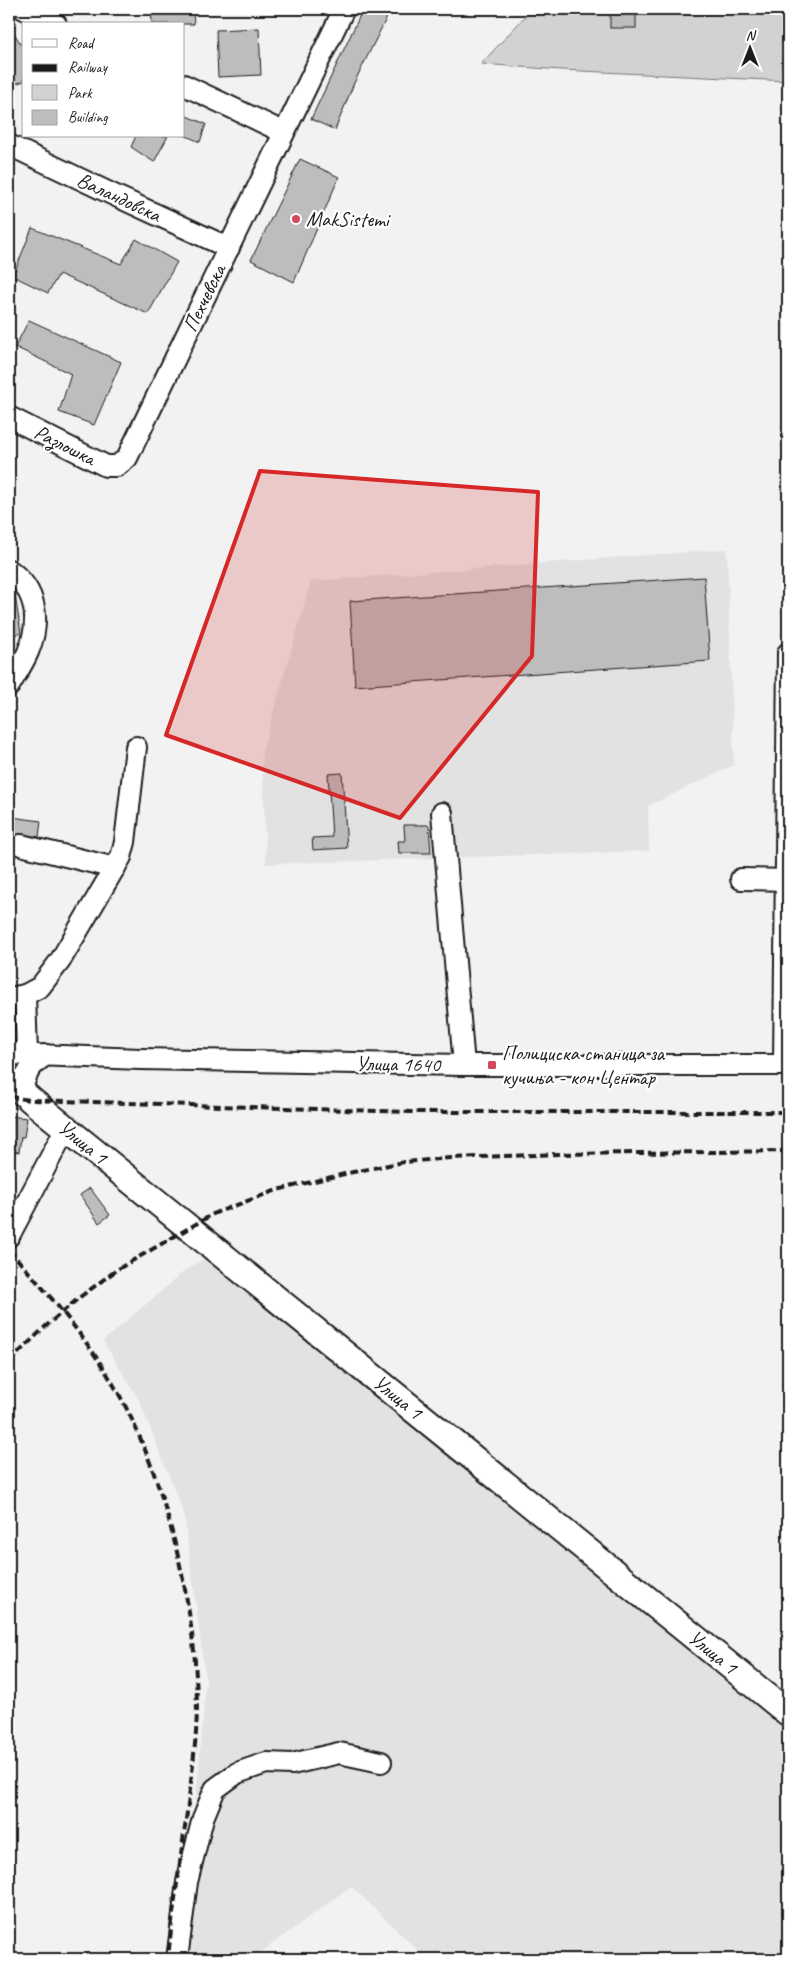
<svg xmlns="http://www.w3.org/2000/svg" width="797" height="1968" font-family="Caveat,sans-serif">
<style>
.built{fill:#e2e2e2}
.green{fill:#d2d2d2;stroke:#777}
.building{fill:#bdbdbd;stroke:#1c1c1c}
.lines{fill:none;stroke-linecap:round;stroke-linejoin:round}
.minor-casing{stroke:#1c1c1c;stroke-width:24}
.major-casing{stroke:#1c1c1c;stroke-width:29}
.minor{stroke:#fff;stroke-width:20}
.major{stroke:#fff;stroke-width:25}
.rail{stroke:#1c1c1c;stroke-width:4;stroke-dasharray:8 4;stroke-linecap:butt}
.marked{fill:#d62828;fill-opacity:0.2;stroke:#d62828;stroke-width:4;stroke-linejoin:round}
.poi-dot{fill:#d1495b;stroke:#fff;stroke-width:2}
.labels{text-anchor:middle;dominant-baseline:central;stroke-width:4.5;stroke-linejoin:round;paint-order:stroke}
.street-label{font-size:21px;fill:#1c1c1c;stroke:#fff}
.poi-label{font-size:21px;fill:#1c1c1c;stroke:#fff;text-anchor:start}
</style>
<rect width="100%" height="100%" fill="#f2f2f2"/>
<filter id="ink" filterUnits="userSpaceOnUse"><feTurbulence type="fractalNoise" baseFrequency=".02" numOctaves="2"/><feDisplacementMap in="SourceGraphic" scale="10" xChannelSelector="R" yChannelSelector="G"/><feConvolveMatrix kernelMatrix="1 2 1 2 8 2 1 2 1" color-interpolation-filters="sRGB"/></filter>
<g filter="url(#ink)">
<!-- built -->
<g class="built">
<path d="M727,549L734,765L648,806L649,851L266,864L262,752L311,581Z"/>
<path d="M222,1248L788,1707V1959H427L351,1886L252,1959H183L206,1681L184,1514L139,1400L103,1341L187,1269Z"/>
</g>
<!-- green -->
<path class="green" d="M532,9H788V81L561,70L481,64Z"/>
<!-- building -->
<g class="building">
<path d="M151,9H193L194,24H152Z"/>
<path d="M363,9H391L354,83L335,130L311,119Z"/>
<rect x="610" y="9" width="26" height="19"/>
<path d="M9,24L24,50V81L9,86Z"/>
<path d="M259,28L261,75L218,77L216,30Z"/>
<path d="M184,115L206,124L200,142L184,135Z"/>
<path d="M136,136H168L154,162L131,147Z"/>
<path d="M300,159L339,177L294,282L251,260Z"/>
<path d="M32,228L121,264L136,239L177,262L148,314L59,274L48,293L13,276Z"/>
<path d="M29,320L121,362L94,425L59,412L71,374L15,347Z"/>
<path d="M704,577L710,661L355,686L350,601Z"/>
<path d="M9,595H15L21,633L9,636Z"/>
<path d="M342,773L347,848L313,850L312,838L332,837L328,774Z"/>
<path d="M12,817L41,821L39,837L18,834L9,840Z"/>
<path d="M404,825H429L431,853H399L398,841H405Z"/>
<path d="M9,1116L27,1118L24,1137H21L19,1152L9,1151Z"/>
<path d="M90,1188L110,1215L99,1223L80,1195Z"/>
</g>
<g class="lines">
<defs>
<g id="minor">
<path d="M24,9L56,24"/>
<path d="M184,85L283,132"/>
<path d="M9,145L116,196L229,248"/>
<path d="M9,417L106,466H117L127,458L344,9"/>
<path d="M9,570C37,590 41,621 28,652C23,664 15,675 9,686"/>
<path d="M442,813L464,1065"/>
<path d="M21,845L115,868"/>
<path d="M741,879L788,880"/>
<path d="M25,995L27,1054"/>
<path d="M9,998L25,995L40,987L60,961L121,857L125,842L136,747"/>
<path d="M9,1054L141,1059L464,1065H788"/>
<path d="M784,1065L788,653"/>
<path d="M22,1092C25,1074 30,1065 46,1055"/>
<path d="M9,1236L66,1128"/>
<path d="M177,1959L187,1882L203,1818L215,1789L237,1773L266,1763L292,1764L339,1753L381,1762"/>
</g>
<path id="major" d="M9,1080L31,1100L788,1713"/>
</defs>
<!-- minor casing -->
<use href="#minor" class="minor-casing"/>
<!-- major casing -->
<use href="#major" class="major-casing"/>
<!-- minor -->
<use href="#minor" class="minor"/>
<!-- major -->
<use href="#major" class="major"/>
<!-- rail -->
<g class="rail">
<path d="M9,1097L31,1100L410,1112H788"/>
<path d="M9,1250C48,1293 87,1338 116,1389C167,1477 203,1630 196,1732C190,1808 175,1883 168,1959"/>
<path d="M9,1362L46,1326L80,1297L118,1269L215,1213L277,1190L353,1172L404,1162L451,1158L561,1154L788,1151"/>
</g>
</g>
</g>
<!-- marked area -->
<path class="marked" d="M260,471L538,492L532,656L400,818L166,735Z"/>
<!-- markers -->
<g class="poi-dot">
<circle cx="296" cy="219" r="5"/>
<rect x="487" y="1060" width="10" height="10" rx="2.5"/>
</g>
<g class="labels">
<!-- street labels -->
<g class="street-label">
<text transform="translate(119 197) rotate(25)">Валандовска</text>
<text transform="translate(204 298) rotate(-64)">Пехчевска</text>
<text transform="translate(65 445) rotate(27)">Разлошка</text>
<text transform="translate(398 1064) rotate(1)">Улица 1640</text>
<text transform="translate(83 1142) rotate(39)">Улица 1</text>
<text transform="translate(398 1397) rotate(39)">Улица 1</text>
<text transform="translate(713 1652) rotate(39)">Улица 1</text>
</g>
<!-- poi labels -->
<g class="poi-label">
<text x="306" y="219">MakSistemi</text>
<text x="502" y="1053">Полициска станица за<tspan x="502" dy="24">кучиња - кон Центар</tspan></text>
</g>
</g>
<!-- margin -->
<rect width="797" height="1968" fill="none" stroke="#fff" stroke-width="30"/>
<rect x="15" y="15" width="767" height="1938" fill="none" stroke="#1c1c1c" stroke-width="2" filter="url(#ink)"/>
<!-- legend -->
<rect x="22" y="22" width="162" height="115" fill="#ffffff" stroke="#a4a4a4"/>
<rect x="32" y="39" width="25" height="8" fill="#ffffff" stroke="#a4a4a4"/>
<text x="68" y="48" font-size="15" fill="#1c1c1c">Road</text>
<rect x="32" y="64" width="25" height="8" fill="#1c1c1c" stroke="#a4a4a4"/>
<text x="68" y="72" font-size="15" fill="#1c1c1c">Railway</text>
<rect x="32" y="85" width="25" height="15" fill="#d2d2d2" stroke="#a4a4a4"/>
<text x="68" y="98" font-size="15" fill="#1c1c1c">Park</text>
<rect x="32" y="110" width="25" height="15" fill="#bdbdbd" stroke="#a4a4a4"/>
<text x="68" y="122" font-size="15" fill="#1c1c1c">Building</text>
<!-- north arrow -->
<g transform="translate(750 48)" stroke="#ffffff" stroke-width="4" paint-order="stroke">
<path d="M0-4L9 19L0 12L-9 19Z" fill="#1c1c1c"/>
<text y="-8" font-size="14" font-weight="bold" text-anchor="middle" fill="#1c1c1c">N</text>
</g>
</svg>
